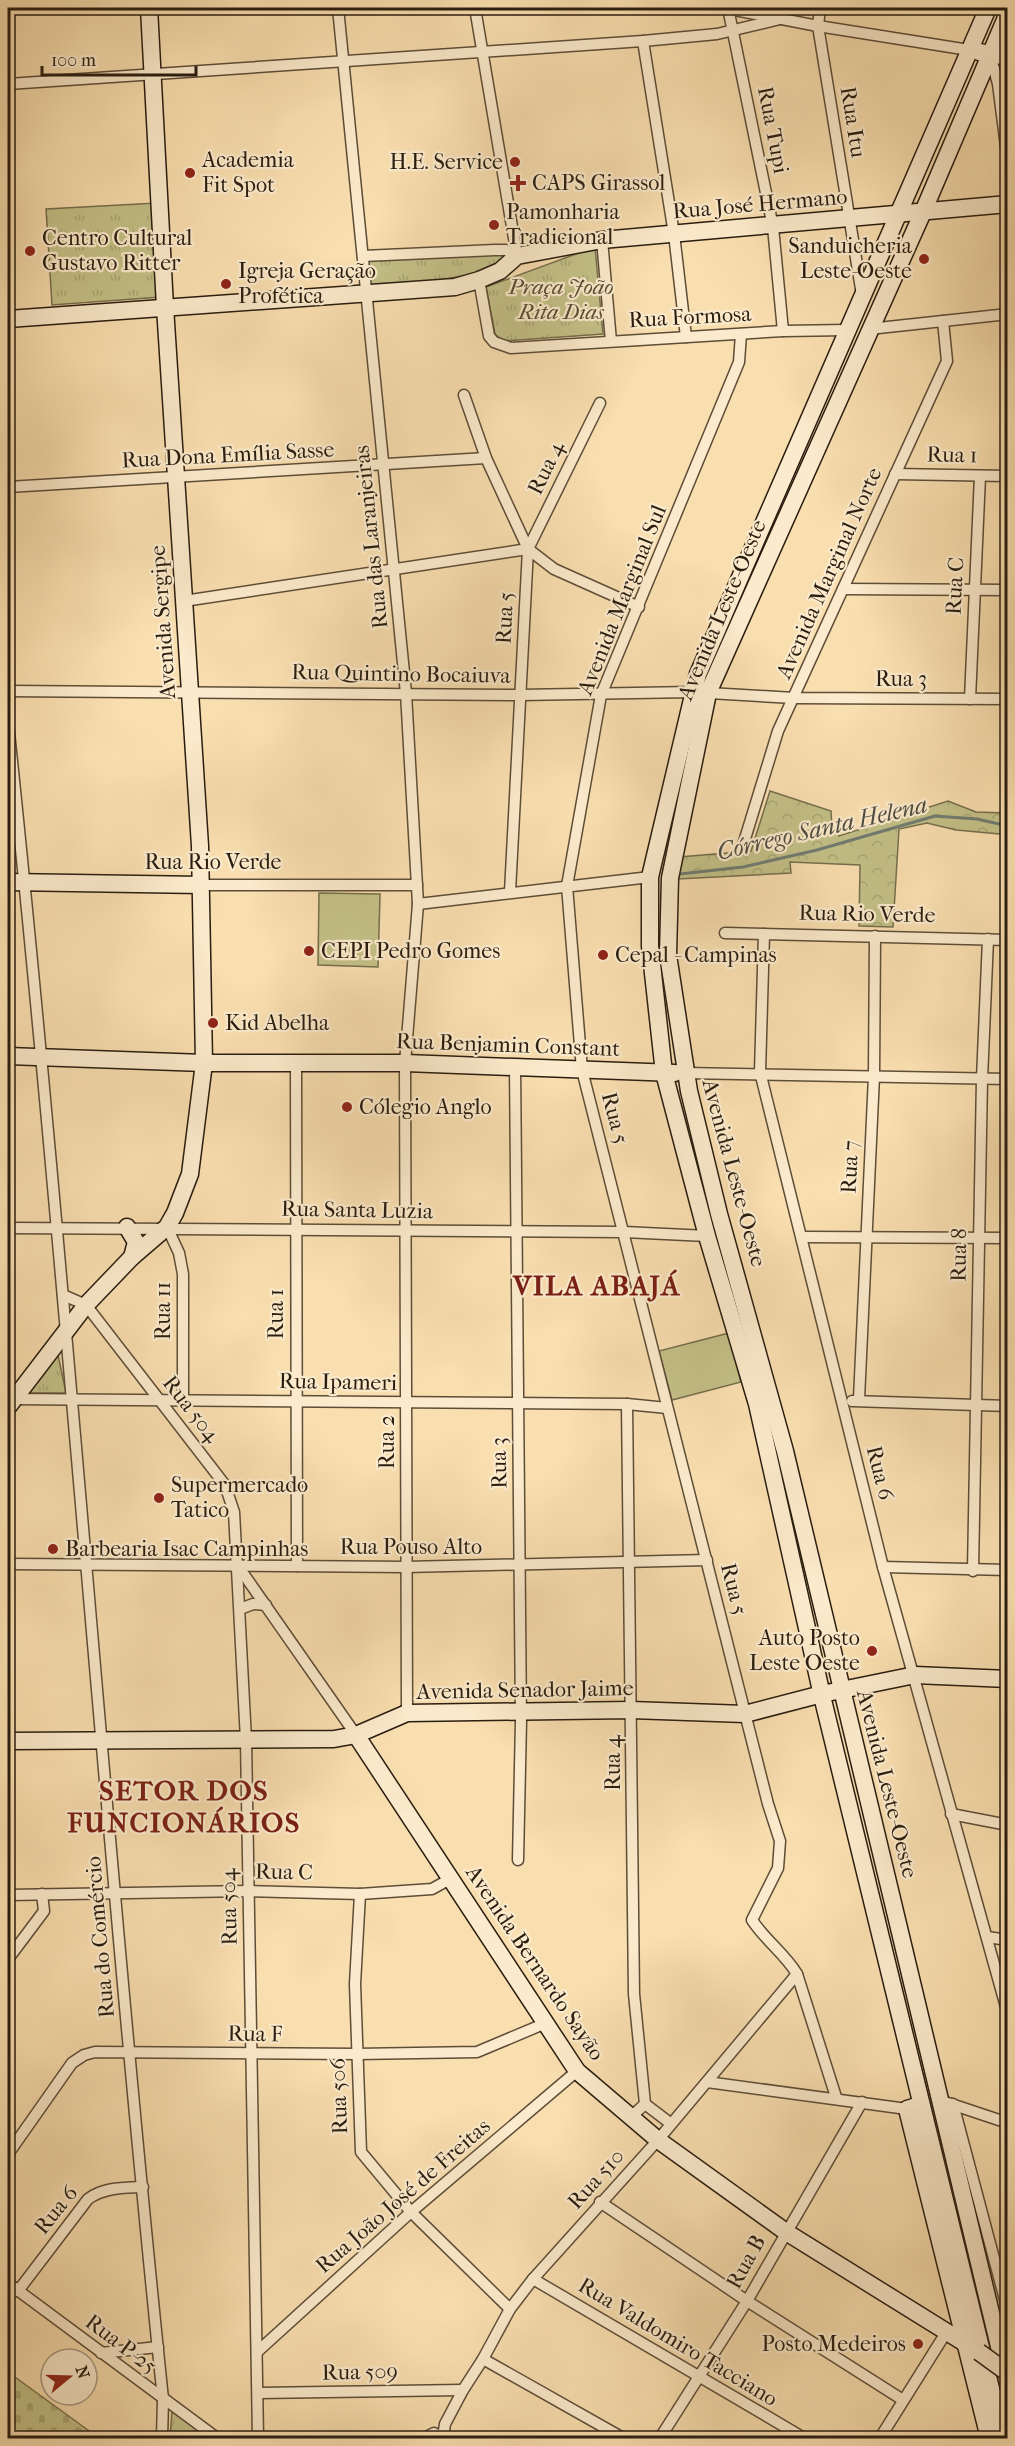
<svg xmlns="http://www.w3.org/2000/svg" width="1015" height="2446" font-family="'IM FELL French Canon',serif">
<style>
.grass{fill:url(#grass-tufts);stroke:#766e4c;stroke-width:1.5}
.forest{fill:url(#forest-crowns);stroke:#766e4c;stroke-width:1.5}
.cemetery{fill:url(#cemetery-stones);stroke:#766e4c;stroke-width:1.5}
.pitch{fill:#c3c087;stroke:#766e4c;stroke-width:1.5}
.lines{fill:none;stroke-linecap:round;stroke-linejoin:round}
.stream{stroke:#707c72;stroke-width:3}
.street-casing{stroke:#5d4d38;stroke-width:13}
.secondary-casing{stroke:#291d10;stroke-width:19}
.street{stroke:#fbeacb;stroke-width:10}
.secondary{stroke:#fbeacb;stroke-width:16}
.secondary-bridge-casing{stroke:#291d10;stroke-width:19;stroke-linecap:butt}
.secondary-bridge{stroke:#fbeacb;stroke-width:16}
.poi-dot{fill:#8f2418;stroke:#fbeacb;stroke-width:2}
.labels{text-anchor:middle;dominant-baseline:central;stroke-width:4.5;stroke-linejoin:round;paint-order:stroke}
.street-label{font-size:22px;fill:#291d10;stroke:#fbeacb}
.poi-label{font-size:22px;fill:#291d10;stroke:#fbeacb;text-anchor:start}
.park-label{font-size:22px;font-style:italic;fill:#574e34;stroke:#fbeacb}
.water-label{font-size:24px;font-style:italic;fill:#4d4c41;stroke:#fbeacb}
.district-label{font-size:28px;font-weight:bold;letter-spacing:1.5px;fill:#7a1f14;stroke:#fbeacb}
</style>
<defs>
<pattern id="grass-tufts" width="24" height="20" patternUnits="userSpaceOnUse" patternTransform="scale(1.5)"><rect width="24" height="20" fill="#c3c087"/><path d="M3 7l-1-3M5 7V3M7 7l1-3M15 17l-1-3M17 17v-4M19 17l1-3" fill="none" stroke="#a8a574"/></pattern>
<pattern id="forest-crowns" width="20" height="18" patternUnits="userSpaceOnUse" patternTransform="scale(1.5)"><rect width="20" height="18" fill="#c3c087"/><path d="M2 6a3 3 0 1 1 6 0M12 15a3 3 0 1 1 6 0" fill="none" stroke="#a8a574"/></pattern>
<pattern id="cemetery-stones" width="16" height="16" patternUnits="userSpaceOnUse" patternTransform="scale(1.5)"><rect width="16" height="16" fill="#c3c087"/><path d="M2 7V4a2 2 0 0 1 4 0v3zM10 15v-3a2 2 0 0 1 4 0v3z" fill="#a8a574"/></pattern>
</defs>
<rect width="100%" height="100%" fill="#f9deaf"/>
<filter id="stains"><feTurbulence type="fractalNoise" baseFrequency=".00333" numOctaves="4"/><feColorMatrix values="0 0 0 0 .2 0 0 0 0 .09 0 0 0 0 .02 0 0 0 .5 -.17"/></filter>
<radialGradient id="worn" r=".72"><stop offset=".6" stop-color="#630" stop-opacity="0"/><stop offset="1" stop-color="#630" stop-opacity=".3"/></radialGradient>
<!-- grass -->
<g class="grass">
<path d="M157,203L161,297L52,305L46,209Z"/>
<path d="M595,247L603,334L503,341L495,334L486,287Z"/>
<path d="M508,254L509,263C462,280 418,283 369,286L365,259Z"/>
<path d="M57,1350L66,1393H28Z"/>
<path d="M172,2411L208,2438H170Z"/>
</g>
<!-- forest -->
<path class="forest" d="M770,791L831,811L832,828L839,836L948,801L976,812L1007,813V838L1000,834L956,830L927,823L899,829L893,927L859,926L860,865L790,862L791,873L678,879L679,857L751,851Z"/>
<!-- cemetery -->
<path class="cemetery" d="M8,2372L92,2433L87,2438H8Z"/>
<!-- pitch -->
<g class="pitch">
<path d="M319,893L380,894L378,967L318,965Z"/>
<path d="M729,1333L741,1382L672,1400L659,1351Z"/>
</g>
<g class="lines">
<!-- stream -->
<path class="stream" d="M680,874L743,867L817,850L935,816L977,819L1008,826"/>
<defs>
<g id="street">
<path d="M338,8L406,693L418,904L405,1063L407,1713"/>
<path d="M475,8L517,256"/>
<path d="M724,8L818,26L969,50"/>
<path d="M728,8L773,227L783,331"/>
<path d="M820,8L818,26L862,295"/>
<path d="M643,41L674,234L686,337"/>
<path d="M990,54L998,84L1008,162"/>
<path d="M8,84L643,41L717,34L780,19"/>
<path d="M602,240L611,341"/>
<path d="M363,256L495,250H506L517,256"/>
<path d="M479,280L489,336L494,342L511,348L783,331L847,330"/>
<path d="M869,329L1008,314"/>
<path d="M741,334L739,362L601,695L567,886L582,1070L768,1804L780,1841L778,1868L752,1920C765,1940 785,1954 797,1974L836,2097"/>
<path d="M464,395L486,458L528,549L510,892"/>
<path d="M895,474L1008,476"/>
<path d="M8,487L486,458"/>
<path d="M528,549L600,403"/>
<path d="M528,549L554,569L639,607"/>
<path d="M843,589L1008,590"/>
<path d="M184,601L528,549"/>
<path d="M8,691L520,695L692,692L794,698L1008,699"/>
<path d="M970,699L980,476"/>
<path d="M8,723C67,1281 105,1841 163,2399L162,2438"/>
<path d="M744,842L778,731L947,361L943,321"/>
<path d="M202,885H417"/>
<path d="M418,904L650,877"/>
<path d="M725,933L1008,940"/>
<path d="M764,934L760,1072L883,1567L1008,2014"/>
<path d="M296,1063L297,1566"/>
<path d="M515,1066L521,1721L518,1860"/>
<path d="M685,1073L1008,1079"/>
<path d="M167,1227L179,1253L183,1274V1398"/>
<path d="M8,1228L624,1232L707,1236"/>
<path d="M803,1237L1008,1238"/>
<path d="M63,1295L86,1305L225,1485L234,1512L246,1740L258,2438"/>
<path d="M11,1399L627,1404L667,1408"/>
<path d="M859,1399L874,1076L875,936"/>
<path d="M852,1401L1008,1406"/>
<path d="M627,1404L634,1994L645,2104L632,2116"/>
<path d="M8,1564L406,1567L707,1560"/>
<path d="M238,1566L356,1735"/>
<path d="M883,1567L1008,1570"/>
<path d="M973,1571L982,1079L988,939"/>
<path d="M240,1609L253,1604L266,1605"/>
<path d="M951,1814L1008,1825"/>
<path d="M360,1894L355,1984L361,2152L411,2212L510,2309"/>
<path d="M8,1895L249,1891L360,1894L432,1889L450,1879"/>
<path d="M987,1937L1008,1940"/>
<path d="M8,1959L44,1911L42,1894"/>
<path d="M707,2082L907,2109"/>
<path d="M948,2103L1008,2123"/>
<path d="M645,2104L670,2123"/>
<path d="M953,2104L1008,2311"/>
<path d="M8,2154L72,2063L84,2055L95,2052L357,2054L477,2052L546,2023"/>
<path d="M600,2202L747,2301L903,2400"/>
<path d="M533,2279L804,2438"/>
<path d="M8,2283L217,2438"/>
<path d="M18,2291L88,2199C104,2187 124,2188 143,2187"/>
<path d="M257,2352L411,2212L577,2071"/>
<path d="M101,2353L158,2347"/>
<path d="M483,2359L623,2438"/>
<path d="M258,2393L463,2390"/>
<path d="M443,2437L445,2424L463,2390L483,2359L510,2309L533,2279L658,2140L797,1974"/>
<path d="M424,2438L434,2433L443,2438"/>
<path d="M660,2438L747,2301L862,2102"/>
<path d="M880,2438L947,2331"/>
</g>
<g id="secondary">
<path d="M988,8L698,674L650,877V946L664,1073L707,1236L757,1404L823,1700L1003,2438"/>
<path d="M979,52L1008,57"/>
<path d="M8,319L455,287L479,280L500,271L517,256L602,240L1008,204"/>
<path d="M8,882L202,885"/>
<path d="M8,1056L204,1063H405L675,1073"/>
<path d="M127,1227L136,1242L132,1257"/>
<path d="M8,1407L86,1305L132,1257L167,1227L175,1213L190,1174L204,1063L200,846L165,307L149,8"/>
<path d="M356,1735L577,2071L658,2140L786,2232L979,2352"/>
<path d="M8,1741L334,1739L356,1735L407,1713L631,1710L745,1714L822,1694L915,1675L1008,1679"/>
<path d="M920,2105L907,2109L989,2438"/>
<path d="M1007,2380L785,1451L719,1214L689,1091L668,955L670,878L708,693L923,212L1008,13"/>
</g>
</defs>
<!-- street casing -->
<use href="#street" class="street-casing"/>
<!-- secondary casing -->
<use href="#secondary" class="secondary-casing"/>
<!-- street -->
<use href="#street" class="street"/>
<!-- secondary -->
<use href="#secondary" class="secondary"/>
<defs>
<path id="secondary-bridge" d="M979,2352L1008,2373"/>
</defs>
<!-- secondary-bridge casing -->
<use href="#secondary-bridge" class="secondary-bridge-casing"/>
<!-- secondary-bridge -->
<use href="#secondary-bridge" class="secondary-bridge"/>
</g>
<!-- markers -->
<g class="poi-dot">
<circle cx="515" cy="162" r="6"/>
<circle cx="190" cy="173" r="6"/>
<path d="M515 174h6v6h6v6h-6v6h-6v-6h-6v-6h6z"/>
<circle cx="494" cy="225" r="6"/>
<circle cx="30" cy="251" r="6"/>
<circle cx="924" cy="259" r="6"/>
<circle cx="226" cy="284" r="6"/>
<circle cx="309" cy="951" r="6"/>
<circle cx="603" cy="955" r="6"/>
<circle cx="213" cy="1023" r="6"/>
<circle cx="347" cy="1107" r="6"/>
<circle cx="159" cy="1498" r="6"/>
<circle cx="53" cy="1549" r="6"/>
<circle cx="872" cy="1651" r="6"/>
<circle cx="918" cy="2344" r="6"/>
</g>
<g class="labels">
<!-- street labels -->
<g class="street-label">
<text transform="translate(853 122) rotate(81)">Rua Itu</text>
<text transform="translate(773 130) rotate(79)">Rua Tupi</text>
<text transform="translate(760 204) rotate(-5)">Rua José Hermano</text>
<text transform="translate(690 317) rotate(-3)">Rua Formosa</text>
<text transform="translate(228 455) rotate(-3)">Rua Dona Emília Sasse</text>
<text transform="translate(952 455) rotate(1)">Rua 1</text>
<text transform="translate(546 468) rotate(-64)">Rua 4</text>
<text transform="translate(371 537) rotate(-96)">Rua das Laranjeiras</text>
<text transform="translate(829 573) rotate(-66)">Avenida Marginal Norte</text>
<text transform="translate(955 586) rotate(-87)">Rua C</text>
<text transform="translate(622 600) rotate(-68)">Avenida Marginal Sul</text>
<text transform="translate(722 610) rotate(-67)">Avenida Leste-Oeste</text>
<text transform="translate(505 618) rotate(-87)">Rua 5</text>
<text transform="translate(163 622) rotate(-94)">Avenida Sergipe</text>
<text transform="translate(401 674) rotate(1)">Rua Quintino Bocaiuva</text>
<text x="901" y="679">Rua 3</text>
<text x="213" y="862">Rua Rio Verde</text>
<text transform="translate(867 914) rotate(1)">Rua Rio Verde</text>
<text transform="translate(508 1045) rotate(2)">Rua Benjamin Constant</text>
<text transform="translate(615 1118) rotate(75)">Rua 5</text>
<text transform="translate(850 1167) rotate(-87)">Rua 7</text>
<text transform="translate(734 1173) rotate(75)">Avenida Leste-Oeste</text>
<text transform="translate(357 1210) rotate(1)">Rua Santa Luzia</text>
<text transform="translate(959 1255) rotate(-89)">Rua 8</text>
<text transform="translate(163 1311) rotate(-90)">Rua 11</text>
<text transform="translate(276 1314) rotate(-90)">Rua 1</text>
<text transform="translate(338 1382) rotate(1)">Rua Ipameri</text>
<text transform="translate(191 1409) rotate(52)">Rua 504</text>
<text transform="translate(387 1442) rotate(-90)">Rua 2</text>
<text transform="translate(499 1463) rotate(-91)">Rua 3</text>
<text transform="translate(880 1473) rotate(76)">Rua 6</text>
<text x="411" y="1547">Rua Pouso Alto</text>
<text transform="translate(734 1589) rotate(76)">Rua 5</text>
<text transform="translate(525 1690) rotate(-1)">Avenida Senador Jaime</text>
<text transform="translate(613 1763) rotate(-90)">Rua 4</text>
<text transform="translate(887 1784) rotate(76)">Avenida Leste-Oeste</text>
<text transform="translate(284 1872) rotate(1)">Rua C</text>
<text transform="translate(229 1907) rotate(-91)">Rua 504</text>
<text transform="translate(100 1937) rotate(-95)">Rua do Comércio</text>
<text transform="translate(535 1963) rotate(56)">Avenida Bernardo Sayão</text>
<text transform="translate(255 2034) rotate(1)">Rua F</text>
<text transform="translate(339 2096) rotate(-92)">Rua 506</text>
<text transform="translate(596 2179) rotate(-48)">Rua 510</text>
<text transform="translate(403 2196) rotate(-41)">Rua João José de Freitas</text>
<text transform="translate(56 2210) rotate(-51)">Rua 6</text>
<text transform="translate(746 2262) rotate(-61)">Rua B</text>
<text transform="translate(678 2342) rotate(31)">Rua Valdomiro Tacciano</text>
<text transform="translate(121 2344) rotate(37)">Rua P-25</text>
<text transform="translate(360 2372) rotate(-1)">Rua 509</text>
</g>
<!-- poi labels -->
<g class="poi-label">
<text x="202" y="160">Academia<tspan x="202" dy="25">Fit Spot</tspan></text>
<text x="503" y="162" text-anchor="end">H.E. Service</text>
<text x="532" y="183">CAPS Girassol</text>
<text x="506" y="212">Pamonharia<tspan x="506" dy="25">Tradicional</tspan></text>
<text x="42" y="238">Centro Cultural<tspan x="42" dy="25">Gustavo Ritter</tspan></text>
<text x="912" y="246" text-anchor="end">Sanduicheria<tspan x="912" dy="25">Leste-Oeste</tspan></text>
<text x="238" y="271">Igreja Geração<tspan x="238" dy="25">Profética</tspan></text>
<text x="321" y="951">CEPI Pedro Gomes</text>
<text x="615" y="955">Cepal - Campinas</text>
<text x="225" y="1023">Kid Abelha</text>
<text x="359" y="1107">Cólegio Anglo</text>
<text x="171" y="1485">Supermercado<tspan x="171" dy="25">Tatico</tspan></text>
<text x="65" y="1549">Barbearia Isac Campinhas</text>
<text x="860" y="1638" text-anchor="end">Auto Posto<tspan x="860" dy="25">Leste Oeste</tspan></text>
<text x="906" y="2344" text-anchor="end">Posto Medeiros</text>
</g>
<!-- park labels -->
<g class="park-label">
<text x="561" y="287">Praça João<tspan x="561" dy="25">Rita Dias</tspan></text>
</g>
<!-- water labels -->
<g class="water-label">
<text transform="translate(822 828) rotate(-13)">Córrego Santa Helena</text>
</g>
<!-- district labels -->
<g class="district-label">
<text x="597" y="1285">VILA ABAJÁ</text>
<text x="184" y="1790">SETOR DOS<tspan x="184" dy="32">FUNCIONÁRIOS</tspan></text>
</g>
</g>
<!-- margin -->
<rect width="1015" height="2446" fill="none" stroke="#f9deaf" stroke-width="30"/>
<rect x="9" y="9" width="997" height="2428" fill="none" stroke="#291d10" stroke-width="3"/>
<rect x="15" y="15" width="985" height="2416" fill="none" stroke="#291d10" stroke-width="1.5"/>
<!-- north arrow -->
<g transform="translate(69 2377) rotate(71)"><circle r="28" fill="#fbeacb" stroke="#a79880" stroke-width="1.5"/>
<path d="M0-4.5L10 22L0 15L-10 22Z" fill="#8f2418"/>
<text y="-9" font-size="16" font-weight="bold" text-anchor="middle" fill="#291d10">N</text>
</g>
<!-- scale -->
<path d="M42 66v9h154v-9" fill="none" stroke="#291d10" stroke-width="3"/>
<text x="51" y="66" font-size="18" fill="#291d10" stroke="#fbeacb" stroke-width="4.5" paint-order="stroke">100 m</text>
<rect width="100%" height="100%" filter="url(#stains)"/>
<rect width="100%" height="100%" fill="url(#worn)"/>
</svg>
